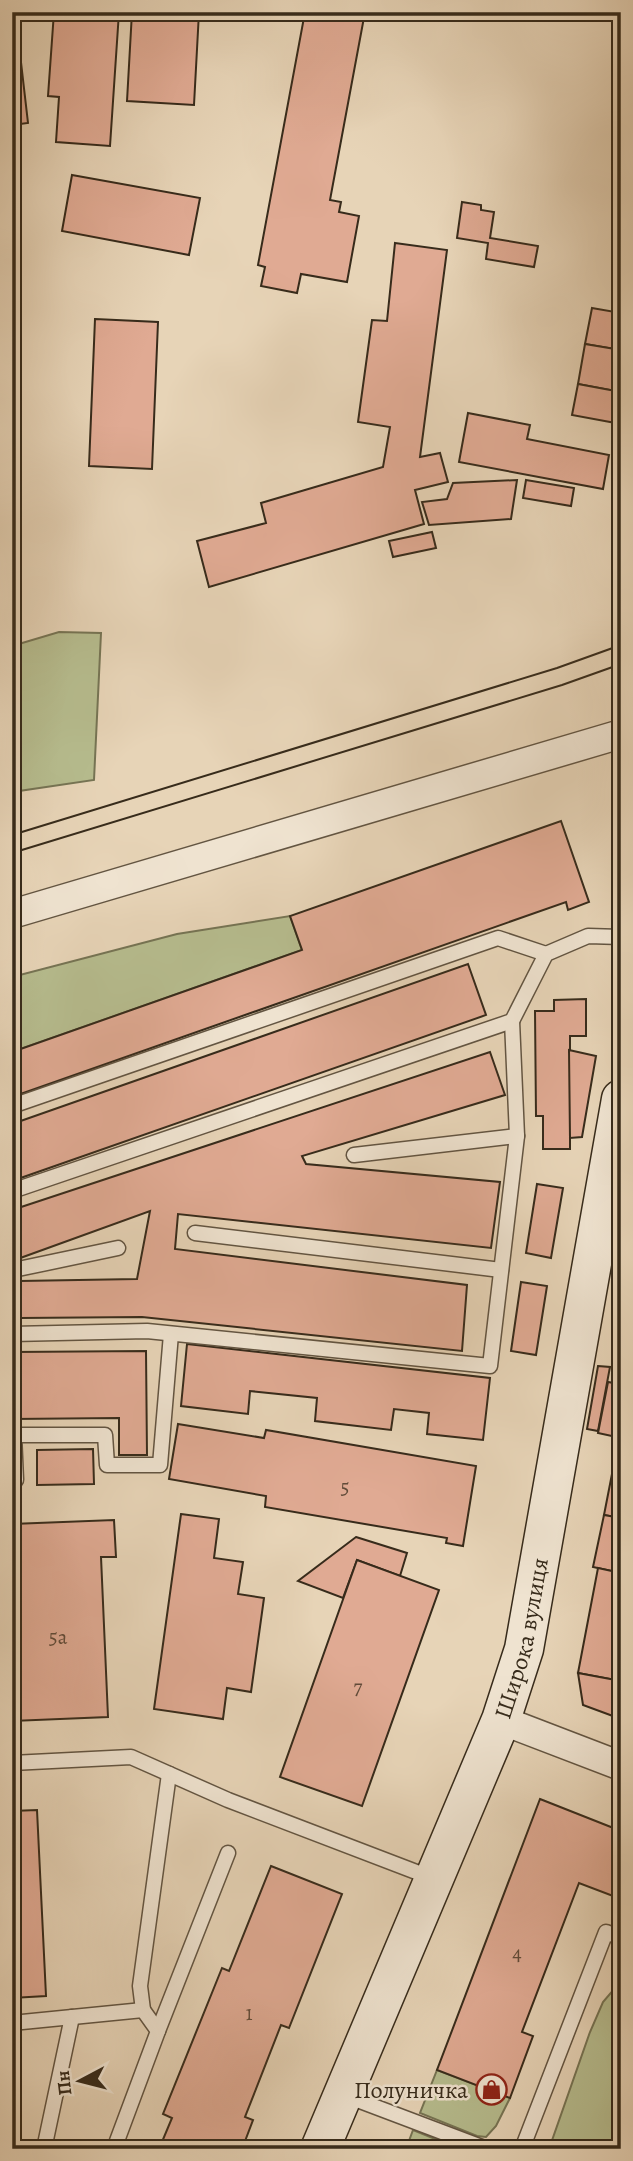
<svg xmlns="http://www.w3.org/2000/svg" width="633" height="2161" font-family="Alegreya,serif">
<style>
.green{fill:#b6bc8e;stroke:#767454;stroke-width:2}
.building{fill:#e0aa93;stroke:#372b1b;stroke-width:2}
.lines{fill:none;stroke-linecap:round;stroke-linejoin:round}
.lane-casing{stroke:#635542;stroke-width:17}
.street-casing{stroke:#635542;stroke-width:31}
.secondary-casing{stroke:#372b1b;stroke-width:41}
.lane{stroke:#efe3d0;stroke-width:14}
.street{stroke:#efe3d0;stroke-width:28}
.secondary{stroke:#efe3d0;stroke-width:38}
.tram{stroke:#372b1b;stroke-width:2}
.labels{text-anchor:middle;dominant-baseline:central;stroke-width:5;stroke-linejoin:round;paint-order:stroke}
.number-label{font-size:21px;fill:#614b39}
.street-label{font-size:24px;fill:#372b1b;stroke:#efe3d0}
.poi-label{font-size:24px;fill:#372b1b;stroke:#efe3d0;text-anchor:end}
</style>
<rect width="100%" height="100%" fill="#e7d4b7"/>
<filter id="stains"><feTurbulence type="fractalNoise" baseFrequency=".00286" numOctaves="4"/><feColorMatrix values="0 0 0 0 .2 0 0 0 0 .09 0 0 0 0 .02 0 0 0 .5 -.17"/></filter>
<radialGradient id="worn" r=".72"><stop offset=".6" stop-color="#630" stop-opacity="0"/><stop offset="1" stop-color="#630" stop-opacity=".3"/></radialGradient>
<!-- green -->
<g class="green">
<path d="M59,632L101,633L94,780L12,792V646Z"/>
<path d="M290,916L302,950L12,1052V977L177,934Z"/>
<path d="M621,1981V2149H549L590,2032L603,2002Z"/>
<path d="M437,2070L510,2098L496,2126L486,2137L477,2136L420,2113Z"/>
<path d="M413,2130L460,2149H406Z"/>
</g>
<!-- building -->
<g class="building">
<path d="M54,12H119L110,146L56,142L59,97L48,96Z"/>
<path d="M132,12H199L194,105L127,101Z"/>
<path d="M305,12H365L330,200L341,202L339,212L359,216L347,282L301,274L297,293L261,286L265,267L258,265Z"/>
<path d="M12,19H16L28,123L12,125Z"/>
<path d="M72,175L200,198L189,255L62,231Z"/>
<path d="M462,202L481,205V210L494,212L490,238L538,246L534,267L486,259L488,243L457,238Z"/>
<path d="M395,243L447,250L420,457L440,453L448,482L415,490L424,524L209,587L197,541L266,523L261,503L383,467L390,427L358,422L372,320L387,321Z"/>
<path d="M592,308L621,313V350L585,344Z"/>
<path d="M95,319L158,322L152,469L89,466Z"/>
<path d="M585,344L621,350V392L578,384Z"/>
<path d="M578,384L621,392V424L572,415Z"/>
<path d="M468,413L530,425L527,439L609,455L603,489L459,462Z"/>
<path d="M517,480L511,519L429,525L422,502L447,499L453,483Z"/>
<path d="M526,480L574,488L571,506L523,498Z"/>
<path d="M432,532L436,548L393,557L389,541Z"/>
<path d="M561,821L589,902L568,910L566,902L12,1097V1052L302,950L290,916Z"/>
<path d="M468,964L486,1015L12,1181V1124Z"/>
<path d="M586,999V1036H570V1149H543V1116H536L535,1011H554V1000Z"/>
<path d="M569,1050L596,1056L582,1137L570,1138Z"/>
<path d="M490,1052L505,1095L302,1156L306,1164L500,1182L491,1248L178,1214L175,1249L467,1285L462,1351L142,1317L20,1318V1281L137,1279L150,1211L12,1261V1210Z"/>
<path d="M537,1184L563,1188L551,1258L526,1253Z"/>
<path d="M521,1282L547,1286L536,1355L511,1351Z"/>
<path d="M187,1344L490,1378L483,1440L427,1434L429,1413L394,1409L391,1430L315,1421L317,1398L250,1391L248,1414L181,1406Z"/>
<path d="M146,1351L147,1455H119V1418L12,1419V1352Z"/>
<path d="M598,1366L610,1367L598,1431L587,1429Z"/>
<path d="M621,1372V1438L598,1433L608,1382L619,1384Z"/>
<path d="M178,1424L264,1438L266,1430L476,1466L463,1546L446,1543L447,1538L265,1507L266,1496L169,1479Z"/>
<path d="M619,1438H621V1518L604,1515Z"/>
<path d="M93,1449L94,1484L37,1485V1450Z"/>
<path d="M181,1514L219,1519L214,1558L243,1562L238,1594L264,1598L251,1692L227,1688L223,1719L154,1709Z"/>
<path d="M604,1515L621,1518V1573L593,1567Z"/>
<path d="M114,1520L116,1557H101L108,1717L12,1721V1524Z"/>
<path d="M356,1537L407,1553L400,1576L357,1560L343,1598L298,1581Z"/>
<path d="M357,1560L439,1590L362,1806L280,1777Z"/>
<path d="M598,1568L621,1573V1681L578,1673Z"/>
<path d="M578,1673L621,1681V1719L583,1705Z"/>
<path d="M540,1799L621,1831V1899L579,1883L522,2032L533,2036L510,2098L437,2070Z"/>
<path d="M37,1810L46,1996L12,1998V1811Z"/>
<path d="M271,1866L342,1894L289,2028L281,2025L245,2117L253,2120L242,2149H159L172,2118L163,2114L222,1968L229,1971Z"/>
<path d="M12,2041H15L12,2131Z"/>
</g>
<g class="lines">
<defs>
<g id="lane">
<path d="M12,1106L498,938L546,954"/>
<path d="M354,1155L517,1136"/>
<path d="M12,1191L512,1021L546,954L588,936L621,937"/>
<path d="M195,1233L501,1270"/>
<path d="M12,1273L18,1269L118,1248"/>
<path d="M12,1334L147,1331L490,1366L517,1136L512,1021"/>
<path d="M16,1480L14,1435H105L107,1465H160L171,1334"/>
<path d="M12,1763L131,1757L228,1800L432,1878"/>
<path d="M143,2010L140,1986L169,1774"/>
<path d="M12,2023L143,2010L158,2031L114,2149"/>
<path d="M158,2031L228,1853"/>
<path d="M344,2095L487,2149"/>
<path d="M44,2149L72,2017"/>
<path d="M522,2149L606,1932L621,1938"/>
</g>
<g id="street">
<path d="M12,914L621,734"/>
<path d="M501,1720L621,1766"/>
</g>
<g id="secondary">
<path id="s1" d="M320,2149L501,1720L524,1649L621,1099"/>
</g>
</defs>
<!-- lane casing -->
<use href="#lane" class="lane-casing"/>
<!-- street casing -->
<use href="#street" class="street-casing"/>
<!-- secondary casing -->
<use href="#secondary" class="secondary-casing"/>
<!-- lane -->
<use href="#lane" class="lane"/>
<!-- street -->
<use href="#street" class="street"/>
<!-- secondary -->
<use href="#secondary" class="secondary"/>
<!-- tram -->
<g class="tram">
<path d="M12,835L557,668L621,645"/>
<path d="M12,853L562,685L621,664"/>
</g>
</g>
<!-- icons -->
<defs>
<symbol id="shop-ring" viewBox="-11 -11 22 22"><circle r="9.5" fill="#efe3d0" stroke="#8f2418" stroke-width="1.5"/><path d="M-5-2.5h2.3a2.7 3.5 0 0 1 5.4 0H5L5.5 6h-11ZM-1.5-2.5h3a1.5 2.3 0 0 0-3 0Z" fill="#8f2418"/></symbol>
</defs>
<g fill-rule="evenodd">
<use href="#shop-ring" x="474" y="2072" width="35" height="35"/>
</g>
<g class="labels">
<!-- number labels -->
<g class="number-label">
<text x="345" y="1487">5</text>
<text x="58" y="1637">5а</text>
<text x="358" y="1687">7</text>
<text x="517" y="1953">4</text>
<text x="249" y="2013">1</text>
</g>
<!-- street labels -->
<g class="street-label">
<text stroke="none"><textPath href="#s1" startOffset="550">Широка вулиця</textPath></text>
</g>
<!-- poi labels -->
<g class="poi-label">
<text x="468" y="2090">Полуничка</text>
</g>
</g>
<!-- margin -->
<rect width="633" height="2161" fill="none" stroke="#e7d4b7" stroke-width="42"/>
<rect x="14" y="14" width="605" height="2133" fill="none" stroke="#372b1b" stroke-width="3.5"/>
<rect x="21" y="21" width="591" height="2119" fill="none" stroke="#372b1b" stroke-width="2"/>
<!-- north arrow -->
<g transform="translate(80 2081) rotate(263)" stroke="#efe3d0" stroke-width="5" paint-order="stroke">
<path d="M0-5L12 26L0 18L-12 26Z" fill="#372b1b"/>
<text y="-10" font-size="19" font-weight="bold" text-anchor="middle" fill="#372b1b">Пн</text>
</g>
<rect width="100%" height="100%" filter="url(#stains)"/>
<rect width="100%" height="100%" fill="url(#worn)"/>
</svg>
